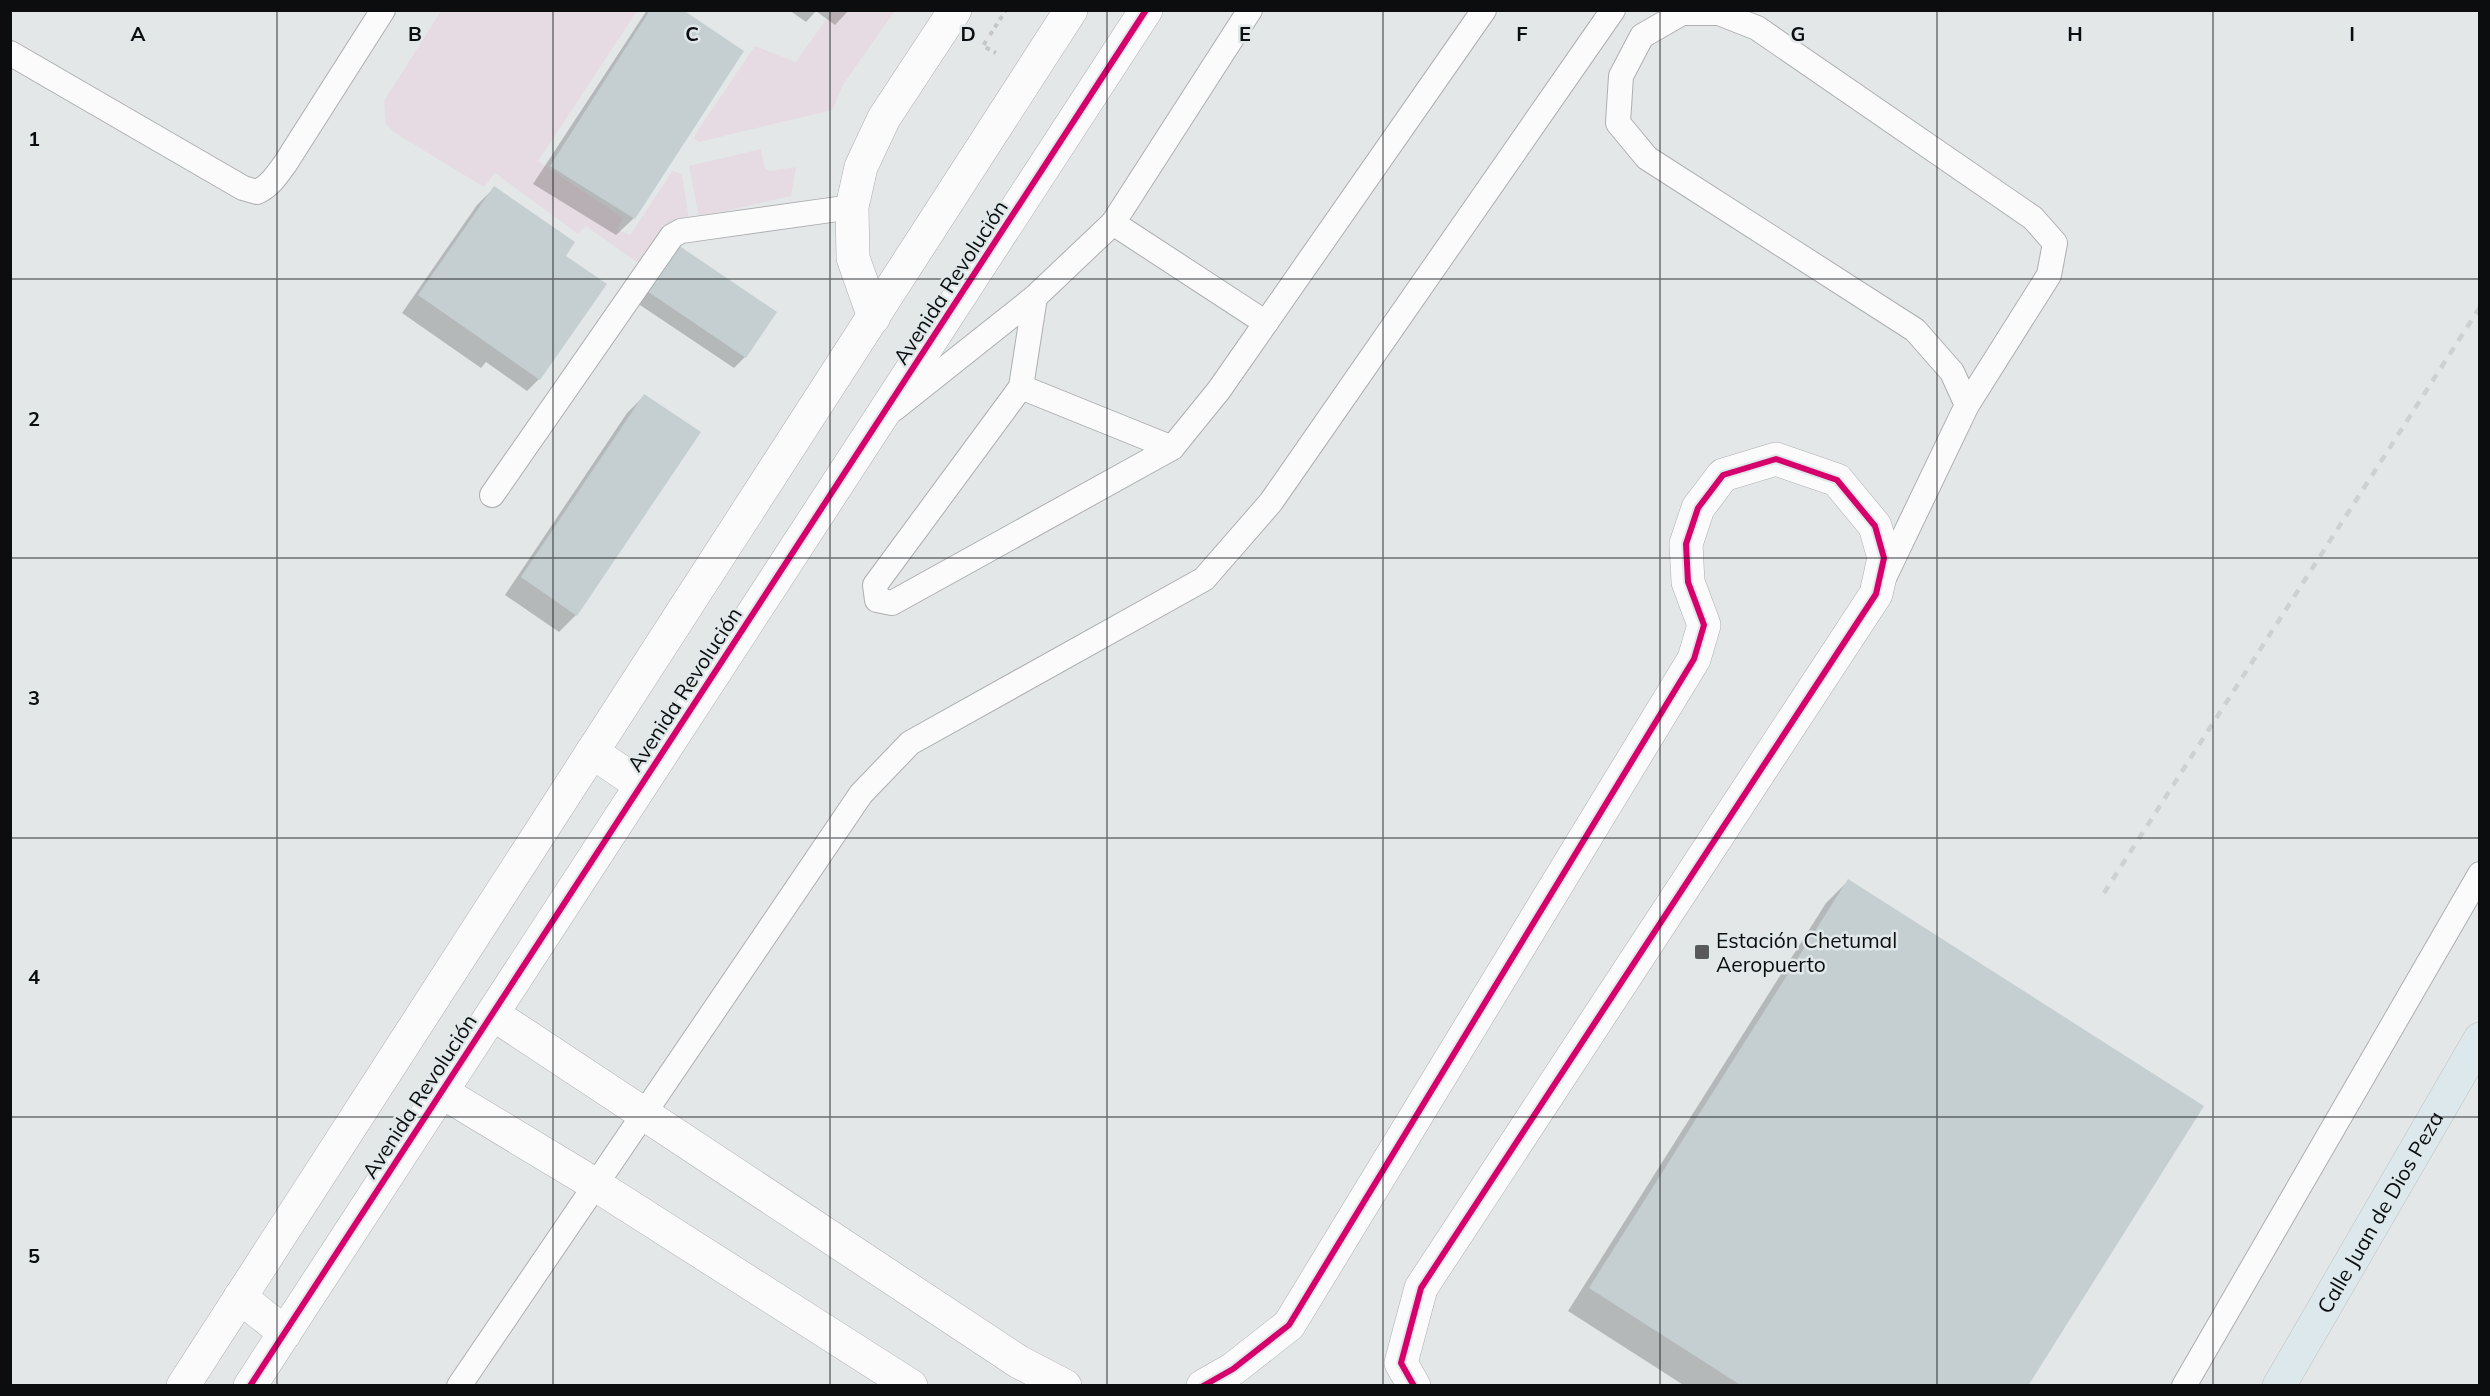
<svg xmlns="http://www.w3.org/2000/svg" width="2490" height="1396" font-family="Mulish,sans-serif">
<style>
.green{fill:#e6dbe2}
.shadow{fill:#0003}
.building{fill:#c5cfd2}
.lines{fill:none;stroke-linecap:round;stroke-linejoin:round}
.service-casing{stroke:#acafb0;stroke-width:26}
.minor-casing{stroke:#acafb0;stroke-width:34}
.tertiary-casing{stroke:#acafb0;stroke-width:34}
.primary-casing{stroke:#bfc1c2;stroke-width:34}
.path{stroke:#c5c7c7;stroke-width:4;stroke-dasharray:4.5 4.5;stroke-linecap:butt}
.service{stroke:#fbfbfc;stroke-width:24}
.minor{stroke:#fbfbfc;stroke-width:33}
.tertiary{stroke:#fbfbfc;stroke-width:33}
.primary{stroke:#dce8eb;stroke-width:33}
.rail{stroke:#cfd1d1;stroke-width:4.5;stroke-dasharray:8 8;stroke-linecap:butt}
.cycleway-casing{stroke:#e1e8ea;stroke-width:10}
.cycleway{stroke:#d6006c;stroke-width:6}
.grid{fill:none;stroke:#0b0d0e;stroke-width:1.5;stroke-opacity:0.55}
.poi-dot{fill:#57595a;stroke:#e1e8ea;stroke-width:2}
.labels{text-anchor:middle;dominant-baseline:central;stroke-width:5;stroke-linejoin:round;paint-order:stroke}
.street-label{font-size:21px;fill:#0b0d0e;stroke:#e1e8ea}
.poi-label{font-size:21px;fill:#0b0d0e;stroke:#e1e8ea;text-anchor:start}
.grid-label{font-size:20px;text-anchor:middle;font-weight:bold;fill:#0b0d0e;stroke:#e1e8ea;stroke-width:5;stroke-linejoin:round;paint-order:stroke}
</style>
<rect width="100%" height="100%" fill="#e3e7e8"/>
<!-- green -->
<g class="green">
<path d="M441,11H637L538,161L623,218L617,230L630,235L673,170L682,175L689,219L641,265L586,226L578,234L495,173L484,187L395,133L386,124L384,101Z"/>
<path d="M832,11L865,12L895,11L844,83L832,110L699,142L694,139L696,133L755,46L796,62Z"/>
<path d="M761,149L765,169L770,171L796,167L791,196L699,217L689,166Z"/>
</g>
<!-- shadow -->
<g class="shadow">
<path d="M647,10H680L634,218L616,235L533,184Z"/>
<path d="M789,10H849L835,25L816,11L806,22Z"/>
<path d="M494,188L564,256L604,285L539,379L527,391L486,362L481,368L402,313L477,205Z"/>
<path d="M666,259L745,357L734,368L637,303Z"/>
<path d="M644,396L576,615L559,632L505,595L627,413Z"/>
<path d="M1848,881L2026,1386H1685L1568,1311L1826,903Z"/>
</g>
<!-- building -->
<g class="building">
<path d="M650,10H683L744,51L635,219L550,166Z"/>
<path d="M494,186L575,242L566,256L607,284L540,380L418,295Z"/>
<path d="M678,245L777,312L746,358L647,291Z"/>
<path d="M644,394L701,432L577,616L521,577Z"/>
<path d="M1848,879L2204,1106L2028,1386H1742L1589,1288Z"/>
</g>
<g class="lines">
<defs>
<g id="service">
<path d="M10,53L243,188L257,192C270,186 277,175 285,164L383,10"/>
<path d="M1113,223L1266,323"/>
<path d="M1035,297L1021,387L875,585L877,600L892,603L1172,448L1219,390L1484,10"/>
<path d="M1021,387L1172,448"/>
<path d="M894,409L1035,297L1113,223L1250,10"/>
<path d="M492,495L672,236L681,231L852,207"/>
<path d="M1884,578L1967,405L2049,275L2055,243L2033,218L1757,28L1719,13H1682L1642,36L1621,76L1618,123L1647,158L1915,330L1952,372L1967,405"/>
<path d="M459,1386L861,794L910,743L1204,579L1271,502L1613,10"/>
<path d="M2184,1386L2480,874"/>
</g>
<g id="minor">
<path d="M874,317L853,258L852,207L861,167L884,118L955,10"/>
<path d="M493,1014L1019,1362L1065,1386"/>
<path d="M442,1092L596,1185L911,1386"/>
<path d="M1203,1386L1233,1369L1289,1325L1694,659L1704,625L1688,582L1686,544L1698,508L1723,475L1776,459L1837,480L1875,526L1884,558L1876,594L1421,1288L1401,1363L1414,1386"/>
</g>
<g id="tertiary">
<path d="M592,752L641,785"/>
<path d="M240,1297L285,1333"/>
<path d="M183,1386L1071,10"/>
<path d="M250,1386L1146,10"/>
</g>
<g id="primary">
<path id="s1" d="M2279,1386L2480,1039"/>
</g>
</defs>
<!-- service casing -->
<use href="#service" class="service-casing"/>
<!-- minor casing -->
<use href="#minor" class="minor-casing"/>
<!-- tertiary casing -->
<use href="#tertiary" class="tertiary-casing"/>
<!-- primary casing -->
<use href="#primary" class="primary-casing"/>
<!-- path -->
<g class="path">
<path d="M990,35L1006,10"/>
<path d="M986,41L983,46L996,53"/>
</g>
<!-- service -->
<use href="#service" class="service"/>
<!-- minor -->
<use href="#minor" class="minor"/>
<!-- tertiary -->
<use href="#tertiary" class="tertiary"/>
<!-- primary -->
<use href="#primary" class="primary"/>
<!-- rail -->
<path class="rail" d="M2104,893L2480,307"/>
<defs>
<g id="cycleway">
<path d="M250,1386L1146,10"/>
<path d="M1203,1386L1233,1369L1289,1325L1694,659L1704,625L1688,582L1686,544L1698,508L1723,475L1776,459L1837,480L1875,526L1884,558L1876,594L1421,1288L1401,1363L1414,1386"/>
</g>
</defs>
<!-- cycleway casing -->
<use href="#cycleway" class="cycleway-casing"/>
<!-- cycleway -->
<use href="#cycleway" class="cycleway"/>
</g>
<!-- grid -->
<path class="grid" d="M277,10V1386M553,10V1386M830,10V1386M1107,10V1386M1383,10V1386M1660,10V1386M1937,10V1386M2213,10V1386M10,279H2480M10,558H2480M10,838H2480M10,1117H2480"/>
<!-- markers -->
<rect class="poi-dot" x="1694" y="944" width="16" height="16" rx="3"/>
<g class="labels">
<!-- street labels -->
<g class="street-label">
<text transform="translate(950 282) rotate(-57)">Avenida Revolución</text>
<text transform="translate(684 689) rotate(-57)">Avenida Revolución</text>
<text transform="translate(419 1096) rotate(-57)">Avenida Revolución</text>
<text stroke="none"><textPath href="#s1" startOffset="201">Calle Juan de Dios Peza</textPath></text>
</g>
<!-- poi labels -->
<g class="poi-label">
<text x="1716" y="940">Estación Chetumal<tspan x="1716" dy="24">Aeropuerto</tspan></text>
</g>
</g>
<g class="grid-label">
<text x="138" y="41">A</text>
<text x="415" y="41">B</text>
<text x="692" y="41">C</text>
<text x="968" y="41">D</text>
<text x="1245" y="41">E</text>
<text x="1522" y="41">F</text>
<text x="1798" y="41">G</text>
<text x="2075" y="41">H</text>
<text x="2352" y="41">I</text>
<text x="34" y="146">1</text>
<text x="34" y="426">2</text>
<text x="34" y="705">3</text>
<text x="34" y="984">4</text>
<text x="34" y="1263">5</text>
</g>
<!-- border -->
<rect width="2490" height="1396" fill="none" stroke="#0b0d0e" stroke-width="24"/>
</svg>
